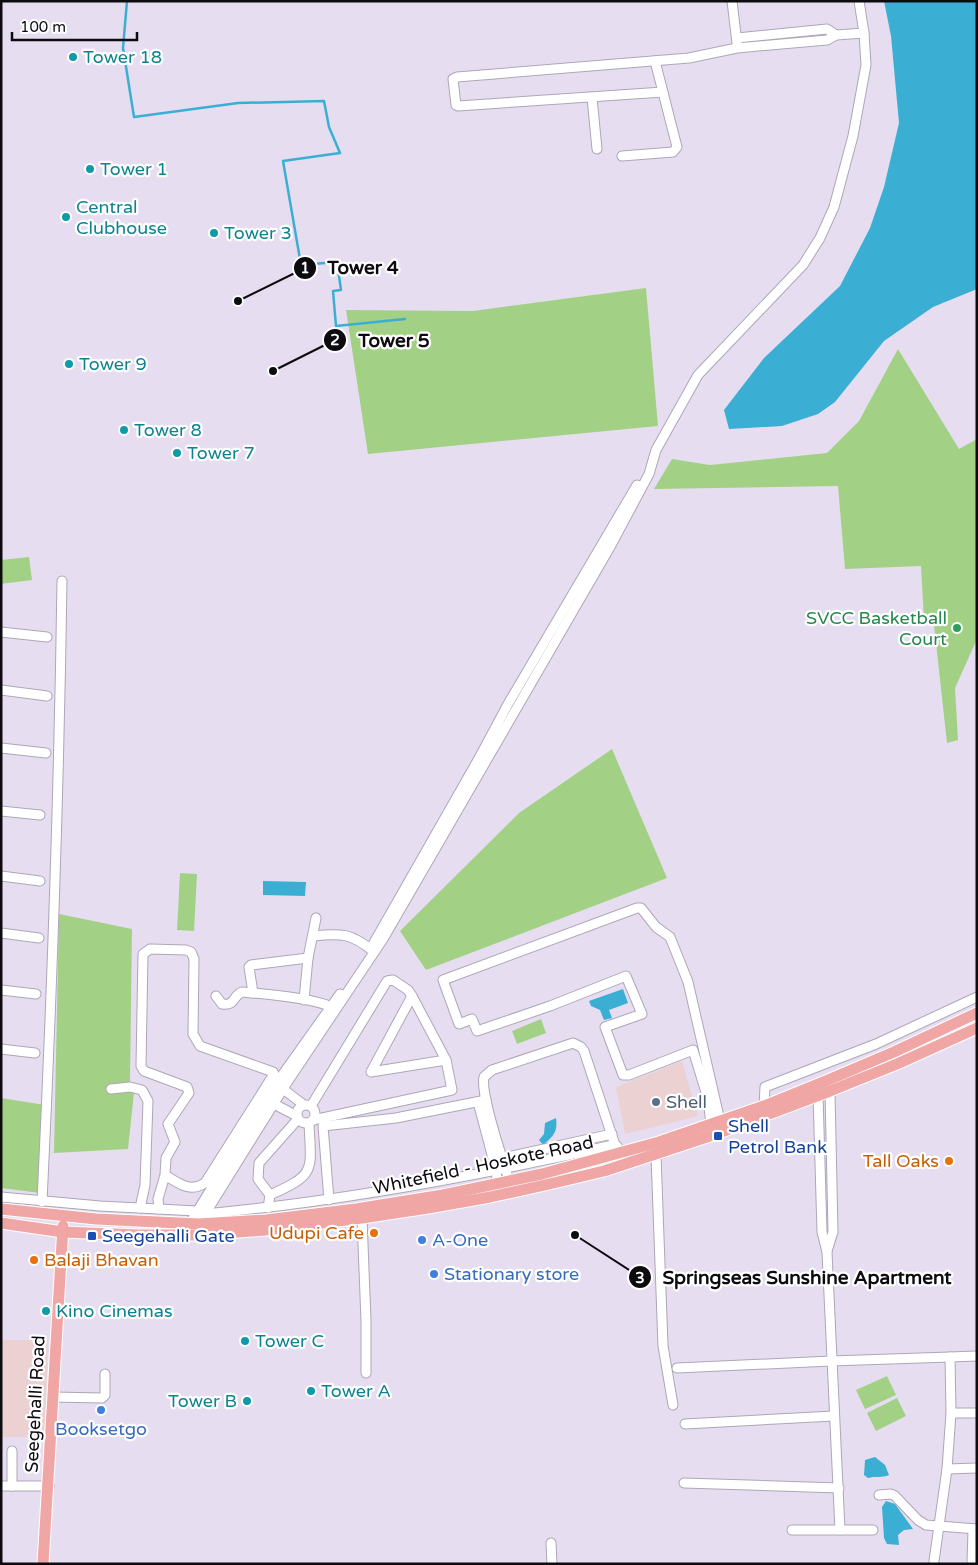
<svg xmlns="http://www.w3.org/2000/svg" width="978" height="1565" font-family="'Varela Round',sans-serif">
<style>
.commercial{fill:#ebd1d1}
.green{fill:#a2d186}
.water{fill:#3baed3}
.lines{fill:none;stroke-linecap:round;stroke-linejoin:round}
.stream{stroke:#3baed3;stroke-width:2.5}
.minor-casing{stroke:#aea6b7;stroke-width:11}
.major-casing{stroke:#fff;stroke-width:13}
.minor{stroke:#fff;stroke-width:9}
.major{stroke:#efa6a4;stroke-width:11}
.culture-dot{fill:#0f9aa8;stroke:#fff;stroke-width:2}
.leisure-dot{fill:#2e9e5b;stroke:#fff;stroke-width:2}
.service-dot{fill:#5c6f8a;stroke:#fff;stroke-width:2}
.transit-dot{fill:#1a4fb4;stroke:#fff;stroke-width:2}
.food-dot{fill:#e8710a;stroke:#fff;stroke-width:2}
.shop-dot{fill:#3f7fe0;stroke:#fff;stroke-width:2}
.labels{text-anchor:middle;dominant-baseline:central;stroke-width:4.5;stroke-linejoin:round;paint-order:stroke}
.culture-label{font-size:18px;fill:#0d838f;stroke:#fff;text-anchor:start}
.leisure-label{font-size:18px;fill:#27864d;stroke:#fff;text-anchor:end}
.service-label{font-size:18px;fill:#4e5e75;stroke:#fff;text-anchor:start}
.transit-label{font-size:18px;fill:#164399;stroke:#fff;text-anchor:start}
.food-label{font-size:18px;fill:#c56008;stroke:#fff;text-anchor:end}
.street-label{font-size:18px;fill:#0d0a10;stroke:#fff}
.shop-label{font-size:18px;fill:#366cbe;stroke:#fff;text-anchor:start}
.leader{fill:none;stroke:#0d0a10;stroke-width:2}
.callout-dot{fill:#0d0a10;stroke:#fff;stroke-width:2}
.mark-label{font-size:15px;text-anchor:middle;font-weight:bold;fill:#fff}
.callout-label{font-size:19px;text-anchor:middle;font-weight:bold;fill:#0d0a10;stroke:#fff;stroke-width:4.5;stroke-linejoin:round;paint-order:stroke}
</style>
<rect width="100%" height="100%" fill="#e6def0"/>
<!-- commercial -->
<g class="commercial">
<path d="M682,1061L698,1116L625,1134L616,1087Z"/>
<path d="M1,1340H48L45,1437H1Z"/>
</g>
<!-- green -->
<g class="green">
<path d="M646,288L658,426L368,454L346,310L473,311Z"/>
<path d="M898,349L959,449L977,439V639L955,688L958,740L947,743L933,616L924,620L921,566L845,569L838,486L654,489L672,459L710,465L827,453L859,421Z"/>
<path d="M29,557L32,580L1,584V560Z"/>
<path d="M612,749L667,878L426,970L400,931L519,813Z"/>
<path d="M180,873L197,874L194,931L177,930Z"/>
<path d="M59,914L132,929L130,1082L135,1083L128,1149L54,1153Z"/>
<path d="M541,1019L546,1033L517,1044L512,1031Z"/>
<path d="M1,1098L45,1105L40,1193L1,1188Z"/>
<path d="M887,1376L896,1395L865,1409L856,1390Z"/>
<path d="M897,1398L906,1416L876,1431L867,1413Z"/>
</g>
<!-- water -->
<g class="water">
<path d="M884,1H977V289L933,307L884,341L835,402L818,414L782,426L729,429L724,410L764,358L840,286L870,228L884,187L899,123L891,36Z"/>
<path d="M263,881L306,882L305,896L263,895Z"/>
<path d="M623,989L628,1003L609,1010L612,1018L604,1020L600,1010L591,1006L589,1001Z"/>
<path d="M556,1118C558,1131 554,1136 543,1145L539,1140L544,1134L545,1123Z"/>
<path d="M875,1457L885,1465L889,1475C882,1478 875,1476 868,1478L864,1475L865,1460Z"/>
<path d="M886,1501L895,1504L913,1529L904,1530L898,1535L899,1545L887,1544L884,1538L882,1507Z"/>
</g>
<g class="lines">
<!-- stream -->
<path class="stream" d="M127,1L123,48L134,117L238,103L324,101L329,127L340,153L283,161L301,265L337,262L341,290L333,291L336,326L405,319"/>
<defs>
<g id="minor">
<path d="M732,1L737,43"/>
<path d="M737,38L827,29L836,35"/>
<path d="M663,92L458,106L456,105L453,79L457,77L689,58L737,48L827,40L836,35L864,33"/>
<path d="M592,98L597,149"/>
<path d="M622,156L673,152L677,147L655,61"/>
<path d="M1,632L47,637"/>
<path d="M1,690L47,696"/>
<path d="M1,748L46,753"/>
<path d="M1,811L40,815"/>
<path d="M1,876L40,881"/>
<path d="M1,933L39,938"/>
<path d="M313,936C341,933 352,933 374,952"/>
<path d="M371,948L478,760L508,704L637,485"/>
<path d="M1,990L36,994"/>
<path d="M253,993L249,967L251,965L308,958"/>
<path d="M216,996L222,1004C236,1006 232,996 242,992C263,994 319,998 335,1009"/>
<path d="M412,996L371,1072L446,1060"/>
<path d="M304,1000L308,958L316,918"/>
<path d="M1,1049L35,1053"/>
<path d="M111,1089L130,1087L142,1090L148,1101L145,1185L140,1208"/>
<path d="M283,1089L304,1105"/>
<path d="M818,1095L822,1232L827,1252L840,1530"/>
<path d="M478,1102L495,1166L498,1184"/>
<path d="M274,1104L297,1116"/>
<circle cx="306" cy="1114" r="9"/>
<path d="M311,1106L387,981L393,980L408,990L412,996L446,1060L452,1090L313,1120"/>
<path d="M764,1106L765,1087L876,1044L977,997"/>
<path d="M711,1124L708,1099L693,1050L629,1075H623L605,1027L642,1014L626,976L550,1006L477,1031L472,1019L459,1024L443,980L637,908H641L656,927L670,937L688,982L720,1121"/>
<path d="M656,1155L663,1346L673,1405"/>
<path d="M494,1160L612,1134"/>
<path d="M507,1174C501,1154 480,1094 484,1077L492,1070L573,1043L581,1047L584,1051L615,1145"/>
<path d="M270,1195L258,1179L259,1163L298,1119"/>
<path d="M1,1197L100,1206L197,1211L205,1214C342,1201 478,1176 613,1145L617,1146L621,1153"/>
<path d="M329,1200L323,1126L396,1118L486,1100"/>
<path d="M42,1202C52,995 59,788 62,581"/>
<path d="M268,1208L270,1195C317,1174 311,1171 309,1123"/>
<path d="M159,1209L158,1199L165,1175L166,1158L175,1142L168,1124L189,1093L187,1087L144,1071L141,1066L143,954L150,949L186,950L191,952L194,959L193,1034L200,1046L273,1072L274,1074L205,1183C190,1193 178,1183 165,1175"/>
<path d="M362,1218L366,1321V1373"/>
<path d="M189,1229L190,1223L278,1081L340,994"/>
<path d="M198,1229L205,1214L284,1087L383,939L610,547L649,474L656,450L698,375L803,265L820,238L834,207L853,136L866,65L864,33L859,1"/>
<path d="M827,1251L833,1232L830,1091"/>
<path d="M677,1368L831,1361L950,1357"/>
<path d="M53,1397L102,1398L105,1395V1374"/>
<path d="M951,1413H977"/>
<path d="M685,1424L834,1416"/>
<path d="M947,1469L977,1468"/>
<path d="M684,1483L839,1488"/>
<path d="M1,1486H12V1451"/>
<path d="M12,1486H49"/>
<path d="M879,1495L891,1494L895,1496L918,1520L926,1525L977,1529"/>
<path d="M792,1530H873"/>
<path d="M551,1543L552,1564"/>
<path d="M934,1561L947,1469L951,1413L950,1357L977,1356"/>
<path d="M972,1564L973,1529"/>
</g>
<g id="major">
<path d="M1,1209L96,1219L199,1224L266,1220L356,1209L443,1195L542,1174L659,1142L764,1106L828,1080L894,1052L977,1013"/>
<path d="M1,1223L63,1232L139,1235H197L266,1230L362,1218L428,1208L490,1197L545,1185L604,1171L713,1135L830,1091L897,1064L977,1028"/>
<path d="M43,1564L63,1226"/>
</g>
</defs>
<!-- minor casing -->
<use href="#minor" class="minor-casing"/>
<!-- major casing -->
<use href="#major" class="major-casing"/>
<!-- minor -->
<use href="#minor" class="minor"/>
<!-- major -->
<use href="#major" class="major"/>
</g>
<!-- markers -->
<g class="culture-dot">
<circle cx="73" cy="57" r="5"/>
<circle cx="90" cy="169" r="5"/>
<circle cx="66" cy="217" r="5"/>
<circle cx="214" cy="233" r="5"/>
<circle cx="69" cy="364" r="5"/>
<circle cx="124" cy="430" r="5"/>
<circle cx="177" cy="453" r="5"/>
<circle cx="46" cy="1311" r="5"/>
<circle cx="245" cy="1341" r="5"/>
<circle cx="311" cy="1391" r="5"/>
<circle cx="247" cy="1401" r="5"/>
</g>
<circle class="leisure-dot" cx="957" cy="628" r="5"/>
<circle class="service-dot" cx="656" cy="1102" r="5"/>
<g class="transit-dot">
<rect x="713" y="1131" width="10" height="10" rx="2.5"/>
<rect x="87" y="1231" width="10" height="10" rx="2.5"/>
</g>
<g class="food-dot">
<circle cx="949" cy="1161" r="5"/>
<circle cx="374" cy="1233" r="5"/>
<circle cx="34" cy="1260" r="5"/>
</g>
<g class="shop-dot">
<circle cx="422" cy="1240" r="5"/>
<circle cx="434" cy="1274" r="5"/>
<circle cx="101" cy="1410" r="5"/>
</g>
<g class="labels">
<!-- culture labels -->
<g class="culture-label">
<text x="83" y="57">Tower 18</text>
<text x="100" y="169">Tower 1</text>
<text x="76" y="207">Central<tspan x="76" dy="21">Clubhouse</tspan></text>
<text x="224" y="233">Tower 3</text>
<text x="79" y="364">Tower 9</text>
<text x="134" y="430">Tower 8</text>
<text x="187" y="453">Tower 7</text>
<text x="56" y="1311">Kino Cinemas</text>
<text x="255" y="1341">Tower C</text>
<text x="321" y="1391">Tower A</text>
<text x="237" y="1401" text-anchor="end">Tower B</text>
</g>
<!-- leisure labels -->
<g class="leisure-label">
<text x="947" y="618">SVCC Basketball<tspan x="947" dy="21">Court</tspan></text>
</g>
<!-- service labels -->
<g class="service-label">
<text x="666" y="1102">Shell</text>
</g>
<!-- transit labels -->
<g class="transit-label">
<text x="728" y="1126">Shell<tspan x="728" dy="21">Petrol Bank</tspan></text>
<text x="102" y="1236">Seegehalli Gate</text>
</g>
<!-- food labels -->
<g class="food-label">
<text x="939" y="1161">Tall Oaks</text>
<text x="364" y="1233">Udupi Cafe</text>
<text x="44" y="1260" text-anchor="start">Balaji Bhavan</text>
</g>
<!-- street labels -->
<g class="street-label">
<text transform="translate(483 1165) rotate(-12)">Whitefield - Hoskote Road</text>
<text transform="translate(35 1404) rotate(-87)">Seegehalli Road</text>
</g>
<!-- shop labels -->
<g class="shop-label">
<text x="432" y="1240">A-One</text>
<text x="444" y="1274">Stationary store</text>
<text x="101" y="1429" text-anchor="middle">Booksetgo</text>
</g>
</g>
<!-- callouts -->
<path class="leader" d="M238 301L305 268M273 371L335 340M575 1235L640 1277"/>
<g class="callout-dot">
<circle cx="238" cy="301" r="5"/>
<circle cx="273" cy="371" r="5"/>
<circle cx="575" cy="1235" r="5"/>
<circle cx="305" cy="268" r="12"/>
<circle cx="335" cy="340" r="12"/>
<circle cx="640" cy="1277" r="12"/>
</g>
<g class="mark-label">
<text x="305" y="273">1</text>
<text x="335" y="345">2</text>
<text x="640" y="1283">3</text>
</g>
<g class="callout-label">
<text x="363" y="274">Tower 4</text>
<text x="394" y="347">Tower 5</text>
<text x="807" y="1284">Springseas Sunshine Apartment</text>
</g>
<!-- border -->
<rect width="978" height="1565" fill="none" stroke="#0d0a10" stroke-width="5"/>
<!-- scale -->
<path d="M12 32v8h125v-8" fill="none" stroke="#0d0a10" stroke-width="2.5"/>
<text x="20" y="32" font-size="15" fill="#0d0a10" stroke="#ffffff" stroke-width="4" paint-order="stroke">100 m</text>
</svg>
